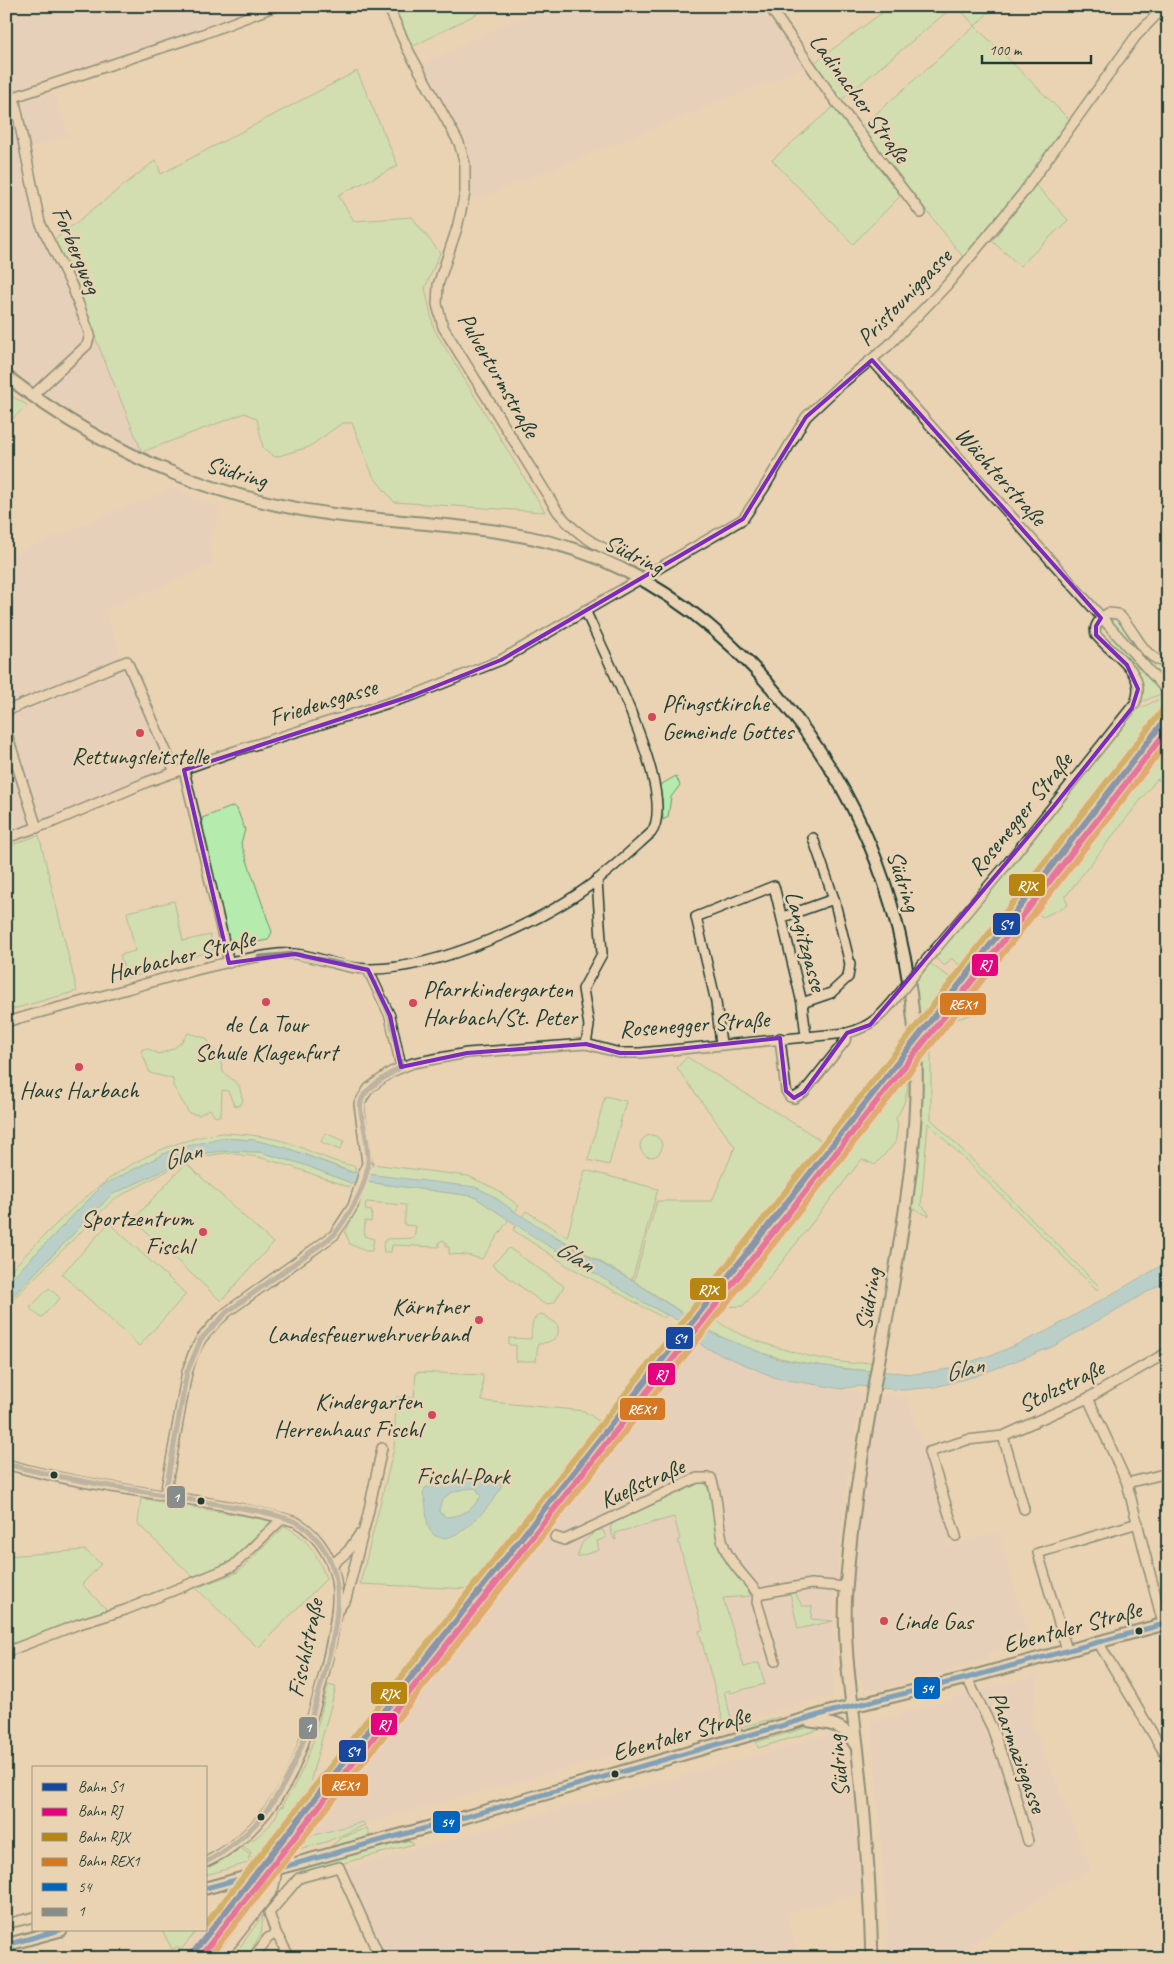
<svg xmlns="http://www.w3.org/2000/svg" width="1174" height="1964" font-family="Caveat,sans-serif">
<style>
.built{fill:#e5ccc3}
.green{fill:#b5ebad;stroke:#6a9470}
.water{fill:#83cae4;stroke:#5b929e;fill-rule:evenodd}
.pier{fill:#ead3b3}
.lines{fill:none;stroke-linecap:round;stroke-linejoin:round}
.minor-casing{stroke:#1f3d34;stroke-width:12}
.major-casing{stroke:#1f3d34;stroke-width:15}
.minor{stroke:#ead3b3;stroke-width:9}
.major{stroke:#ead3b3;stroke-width:11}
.minor-bridge-casing{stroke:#1f3d34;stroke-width:12;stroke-linecap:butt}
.minor-bridge{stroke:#ead3b3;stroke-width:9}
.bus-1-casing{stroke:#ead3b3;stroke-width:9}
.bus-2-casing{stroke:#ead3b3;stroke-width:9}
.bus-1{stroke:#0065bd;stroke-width:5}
.bus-2{stroke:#868d8a;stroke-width:5}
.rail-1-casing{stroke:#ead3b3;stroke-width:10}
.rail-2-casing{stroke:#ead3b3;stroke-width:10}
.rail-3-casing{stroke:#ead3b3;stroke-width:10}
.rail-4-casing{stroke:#ead3b3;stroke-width:10}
.rail-1{stroke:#17489e;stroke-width:6}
.rail-2{stroke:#e5007d;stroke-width:6}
.rail-3{stroke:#b68610;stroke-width:6}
.rail-4{stroke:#d57822;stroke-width:6}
.marked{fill:none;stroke:#7b2cbf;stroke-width:4;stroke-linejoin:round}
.poi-dot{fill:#d1495b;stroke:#ead3b3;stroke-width:2}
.bus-dot{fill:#1f3d34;stroke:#ead3b3;stroke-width:2}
.labels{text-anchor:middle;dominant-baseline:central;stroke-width:5;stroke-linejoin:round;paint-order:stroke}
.street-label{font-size:24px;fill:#1f3d34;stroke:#ead3b3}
.poi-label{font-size:24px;fill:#1f3d34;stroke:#ead3b3;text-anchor:start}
.park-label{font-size:24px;fill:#26463a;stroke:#ead3b3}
.water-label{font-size:25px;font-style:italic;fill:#294b46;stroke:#ead3b3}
.line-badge{stroke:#ead3b3;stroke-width:2}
.badge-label{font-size:14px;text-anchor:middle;font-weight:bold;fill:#fff}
</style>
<rect width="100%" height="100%" fill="#ead3b3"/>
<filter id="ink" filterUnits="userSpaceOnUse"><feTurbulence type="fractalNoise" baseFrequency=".02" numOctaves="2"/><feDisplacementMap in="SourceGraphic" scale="10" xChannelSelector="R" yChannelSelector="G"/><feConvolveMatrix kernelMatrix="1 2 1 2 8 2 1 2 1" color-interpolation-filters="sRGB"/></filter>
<g filter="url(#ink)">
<!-- built -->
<g class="built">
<path d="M6,6H263L207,29L6,91Z"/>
<path d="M543,6H763L807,67L471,202L472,160L465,139L422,63Z"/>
<path d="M54,92L69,136L29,149L20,102Z"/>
<path d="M11,102L36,225L66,283L86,334L84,343L34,387L6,363V103Z"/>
<path d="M97,342L142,452L40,392Z"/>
<path d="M173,487L223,509L209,542L214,565L105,610L126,667L171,769L34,826L6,833V557Z"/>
<path d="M1168,701V723L939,1016L932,1003Z"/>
<path d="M894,1051L900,1067L705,1313L694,1305L699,1296Z"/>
<path d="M674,1330L685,1338L693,1331L704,1347L776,1378L862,1393L847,1480L834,1609L833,1696L378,1820L291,1842L279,1850L192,1958H181L202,1930H206V1925L225,1902L223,1900L365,1717L624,1389Z"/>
<path d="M879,1395L907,1397L952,1535L947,1542L949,1547L998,1531L1031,1641L988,1654L989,1660L874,1691L864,1688L857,1674L853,1585L862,1502Z"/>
<path d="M1039,1674L1031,1721L1092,1871L1057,1887L954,1958H887L888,1939L871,1722Z"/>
<path d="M830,1734H835L841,1741L849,1763L862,1894L787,1914L799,1958H386L346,1868Z"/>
</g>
<!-- green -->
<g class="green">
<path d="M393,6H492L412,47Z"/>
<path d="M891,6H954L840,101L814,63Z"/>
<path d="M957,6H995L975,26L1070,120L1020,190L963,257L861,127L975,26Z"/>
<path d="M357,71L398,166L338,195L354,221L412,217L440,253L425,288L434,329L545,512L394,502L373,476L352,423H342L309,447L275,457L263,448L257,419L245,413L142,452L97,342L77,283L54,240L156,160L161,174Z"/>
<path d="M834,106L902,194L853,244L772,160Z"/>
<path d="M1036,185L1068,220L1020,266L992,241Z"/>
<path d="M12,396L27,405L6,425V403Z"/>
<path d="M1116,615L1136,644L1168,666V687L1109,622V617Z"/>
<path d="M1113,638L1163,693L1139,703L1141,696L1116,647L1110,641Z"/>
<path d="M1166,696L1168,701L1159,714L962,967L951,958L945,966L936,959V955L1134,711Z"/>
<path d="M1168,723L1166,784L1157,779L1065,897L1068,905L1043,917L1026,907Z"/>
<path d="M676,776L680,785L671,797L668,817L663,820L662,799L658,786Z"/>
<path d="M234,806L237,809L245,830L241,843L272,932L268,940L229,947L205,844L202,818Z"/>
<path d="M39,835L77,991L6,1011V847Z"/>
<path d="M174,901L183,941L210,935L213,951L164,964L165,968L127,978L120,955L135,951L127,912Z"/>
<path d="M929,963L952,979L932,1003L939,1016L966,984L980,996L987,1009L943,1024L931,1034V1119L1099,1286L1097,1290L928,1123L921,1205L928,1212L929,1216L912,1208L922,1088L920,1029L914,980Z"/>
<path d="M188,1033L206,1038L219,1056L223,1072L239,1085L243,1101L239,1106L234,1105L228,1091L222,1090L221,1115L215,1117L210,1109L199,1115L189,1113L173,1086V1079L150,1073L141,1050L147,1048L158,1054C173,1050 180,1046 188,1033Z"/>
<path d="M687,1057L822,1141L686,1315L634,1281L657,1201H712L735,1147L677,1068Z"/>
<path d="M904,1061C912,1079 907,1102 896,1118L898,1125L895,1143L875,1165L862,1159L773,1273L743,1306L722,1307L711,1315C730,1339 817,1360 849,1363C856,1364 864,1362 872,1362L871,1371C811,1366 749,1358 698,1323Z"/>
<path d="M605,1096L626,1101L609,1165L588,1160Z"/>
<path d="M222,1133C245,1134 269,1136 292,1144C313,1152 333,1163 355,1166V1173L287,1148L254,1140L220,1138L170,1151L103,1185L6,1284V1275C70,1209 125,1147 222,1133Z"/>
<path d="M325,1133L344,1141L340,1150L321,1142Z"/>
<circle cx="651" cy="1146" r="11"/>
<path d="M223,1151L260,1152L302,1164L351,1183L349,1187L290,1166L258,1157L225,1153L192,1158L114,1199L6,1306V1303L111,1195L198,1154Z"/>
<path d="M186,1163L273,1243L221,1301L133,1220Z"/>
<path d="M372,1164L468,1176L496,1189L519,1206L515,1212L490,1194L369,1174Z"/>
<path d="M585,1170L658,1189L632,1280L522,1217L526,1211L567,1237Z"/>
<path d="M366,1182L473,1196L509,1219L482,1259L467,1255L449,1254V1247H446V1242L443,1240L439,1242V1247L392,1245L391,1252H384L383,1245L386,1239L414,1238L416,1226L404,1225L406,1205L366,1202L365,1210L372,1211L371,1222L365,1221L364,1236L374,1239L372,1251H365L350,1244L345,1232L357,1210Z"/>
<path d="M109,1223L186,1294L139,1346L62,1274Z"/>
<path d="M517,1224L639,1300L667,1315L664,1318L568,1266L513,1230Z"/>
<path d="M509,1248L564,1286L554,1303L544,1304L492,1265Z"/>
<path d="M49,1288L60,1298L41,1318L30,1308Z"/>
<path d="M542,1314L556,1323C564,1337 550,1343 538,1344L536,1361H516V1345H509V1338L531,1339C532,1329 530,1317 542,1314Z"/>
<path d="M416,1372L483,1375L482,1401L584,1411L600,1422L469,1589L360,1584L394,1449L396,1397L414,1398Z"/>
<path d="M698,1481L705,1482L708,1489L713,1493L720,1542L751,1596L723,1598L744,1667L759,1663L765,1684L730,1693V1690L724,1692L732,1721L724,1724L699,1631L703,1630L678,1540L680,1539L674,1517L615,1533L616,1540L614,1539L610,1528L615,1520Z"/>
<path d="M141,1498L145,1499L274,1521L231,1564L193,1577L138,1524Z"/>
<path d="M285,1526C308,1539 318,1554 326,1579L258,1648L196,1588L238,1572Z"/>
<path d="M597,1530H603L606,1538L597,1541L599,1550L577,1557L582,1543Z"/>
<path d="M85,1550L101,1564L82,1584L107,1610L6,1646V1556Z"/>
<path d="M795,1592L802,1606H812L811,1619L833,1621L798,1629L790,1593Z"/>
<path d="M328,1685L336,1687L311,1779L315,1783L255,1860L249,1856L248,1859L251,1862L206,1875V1868L237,1851L239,1847L250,1855L251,1852L242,1845C258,1839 274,1824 280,1807L284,1806L283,1803C308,1769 318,1726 328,1685Z"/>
<path d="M779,1717L780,1721L742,1732L741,1727Z"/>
<path d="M820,1724L828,1727L758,1748L756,1742Z"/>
<path d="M363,1822L365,1825L326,1842L275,1855L299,1826L301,1828L292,1841Z"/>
<path d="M367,1828L370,1836L367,1838L331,1846L344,1836Z"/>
<path d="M406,1839L414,1844L292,1877L308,1866Z"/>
<path d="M242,1904L245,1907L219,1944L214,1940Z"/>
<path d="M263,1915L261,1934L246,1958H236L237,1951Z"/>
<path d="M162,1930H197L181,1950L177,1947L172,1949Z"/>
</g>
<!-- water -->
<g class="water">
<path d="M220,1138L254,1140L287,1148L350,1172L475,1187L490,1194L515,1212L582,1253L632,1280L713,1334L778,1359L845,1369L915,1374L949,1369L1000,1352L1047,1331L1168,1262V1280L1052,1347L976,1376L935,1387L903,1390L857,1386L842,1389L776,1378L704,1347L693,1331L679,1321L639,1300L539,1240L473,1196L366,1182L351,1183L302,1164L260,1152L223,1151L198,1154L111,1195L6,1303V1284L103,1185L170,1151Z"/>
<path d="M684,1349H689L690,1356L668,1383L663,1379V1375Z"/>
<path d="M468,1476C479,1476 497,1476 502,1485C496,1501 453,1552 433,1534C423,1525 429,1506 423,1494L425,1488ZM476,1488L481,1496C472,1510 463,1516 446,1517L439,1512C440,1492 459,1489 476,1488Z"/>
</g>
<!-- pier -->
<path class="pier" d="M687,1313L699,1321L690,1332L679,1324Z"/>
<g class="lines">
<defs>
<g id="minor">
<path d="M388,6L407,48L459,143L465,164V193L457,228L438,285L437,304L443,327L558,512C585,546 616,553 655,570"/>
<path d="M769,6L833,98L921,213"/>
<path d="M6,97H14L203,34L276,6"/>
<path d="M14,97L40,223L72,286L90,335L87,345L32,396"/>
<path d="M872,360L1168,692"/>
<path d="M6,711L127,661L175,772"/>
<path d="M6,731L37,828"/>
<path d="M184,770L229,963"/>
<path d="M6,838L53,822L147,782L235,751L414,695L501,660L743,519L764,488L806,417L840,385L888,346L947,285L1023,193L1136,36L1165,6"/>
<path d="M813,838L834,899"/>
<path d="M783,917L834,899L850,964L848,977L831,993L802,1003"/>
<path d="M922,965L1007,864L1135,703C1149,672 1112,655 1096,635C1093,625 1100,619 1108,613L1118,614C1136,629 1141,659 1168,663"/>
<path d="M368,970L390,1016L401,1067"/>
<path d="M6,1022C46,1010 87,1001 127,989C176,975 227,960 278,954C309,950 339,970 371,969C437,969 544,922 597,880C615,866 633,849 651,833C679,796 603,651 585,610"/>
<path d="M780,1038L786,1091L790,1097L794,1098L804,1092L845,1041L847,1033"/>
<path d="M586,1044L589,1026L583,989L602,954L597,880"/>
<path d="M721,1044L716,1002L696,917L774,886L802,1003L806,1036"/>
<path d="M1088,1398L1127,1483L1163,1624"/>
<path d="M1003,1436L1024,1509"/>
<path d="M6,1464C101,1492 201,1495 296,1522C319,1535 336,1563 337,1590C340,1628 306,1751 286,1784C267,1816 241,1846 206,1862"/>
<path d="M1127,1483L1168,1473"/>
<path d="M165,1495L187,1372L193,1354L201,1339L214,1324L227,1312L334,1235L353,1206L367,1163L359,1104L369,1088L391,1072L413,1063L467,1053L586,1044L620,1053H640L847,1033C872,1027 884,1013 899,994"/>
<path d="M956,1536L929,1452L967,1440L1003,1436L1088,1398L1168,1352"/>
<path d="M555,1537L564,1540L697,1478H711C719,1499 717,1522 723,1543C728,1561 747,1579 758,1594L811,1584L847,1587"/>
<path d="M332,1565L348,1551L359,1535"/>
<path d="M758,1594L757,1602L775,1661"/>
<path d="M336,1613L346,1599L368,1514L382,1448"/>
<path d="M1098,1642L1168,1759"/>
<path d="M1067,1650L1038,1553L1138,1523"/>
<path d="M6,1652L79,1624L125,1610L224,1570L233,1566L283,1518"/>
<path d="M967,1678L992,1728L1012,1784L1028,1841"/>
<path d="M6,1924L34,1917"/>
<path d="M276,1933L269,1913L299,1878L339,1867L380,1958"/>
<path d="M220,1958L273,1890L276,1877L275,1869"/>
<path d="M253,1958L268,1938L276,1933L290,1958"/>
</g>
<g id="major">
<path d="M6,376C115,460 227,505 364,518C444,526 522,527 598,558C683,594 751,655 804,729C882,834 920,966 916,1096C914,1165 902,1233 890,1300C872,1396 853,1493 846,1590C842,1648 853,1705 859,1763C866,1828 870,1892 872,1958"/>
<path d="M810,1721C831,1723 845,1725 855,1744"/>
<path d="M206,1888L437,1825L833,1711L967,1678L1168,1623"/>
<path d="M6,1945L61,1930"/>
</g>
</defs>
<!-- minor casing -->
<use href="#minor" class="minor-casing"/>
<!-- major casing -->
<use href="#major" class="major-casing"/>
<!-- minor -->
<use href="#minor" class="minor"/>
<!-- major -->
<use href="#major" class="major"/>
<defs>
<path id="minor-bridge" d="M899,994L922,965"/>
</defs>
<!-- minor-bridge casing -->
<use href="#minor-bridge" class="minor-bridge-casing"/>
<!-- minor-bridge -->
<use href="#minor-bridge" class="minor-bridge"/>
<defs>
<g id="bus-1">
<path d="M206,1888L437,1825L833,1711L967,1678L1168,1623"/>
<path d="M6,1945L60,1930"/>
</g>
<g id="bus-2">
<path d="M259,957L295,954L368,970"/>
<path d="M368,970L390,1016L401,1067"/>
<path d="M6,1464C70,1481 135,1490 200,1501C228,1506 270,1511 296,1522C313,1530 327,1551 333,1568C346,1606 327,1665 316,1702C297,1768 270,1829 206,1862"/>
<path d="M165,1495L187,1372L201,1339L227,1312L334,1235C349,1215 369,1185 368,1158C366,1101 339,1104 401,1067"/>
</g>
</defs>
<!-- bus-1 casing -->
<use href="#bus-1" class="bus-1-casing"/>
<!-- bus-2 casing -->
<use href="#bus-2" class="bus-2-casing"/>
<!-- bus-1 -->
<use href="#bus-1" class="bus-1"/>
<!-- bus-2 -->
<use href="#bus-2" class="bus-2"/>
<defs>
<path id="rail-1" d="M189,1958L970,971L1168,716"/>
<path id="rail-2" d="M199,1958L976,976L1168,729"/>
<path id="rail-3" d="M206,1924L964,966L1162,711"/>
<path id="rail-4" d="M208,1958L982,980L1168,741"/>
</defs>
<!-- rail-1 casing -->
<use href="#rail-1" class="rail-1-casing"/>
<!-- rail-2 casing -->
<use href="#rail-2" class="rail-2-casing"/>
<!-- rail-3 casing -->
<use href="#rail-3" class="rail-3-casing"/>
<!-- rail-4 casing -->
<use href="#rail-4" class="rail-4-casing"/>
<!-- rail-1 -->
<use href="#rail-1" class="rail-1"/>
<!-- rail-2 -->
<use href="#rail-2" class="rail-2"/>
<!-- rail-3 -->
<use href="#rail-3" class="rail-3"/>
<!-- rail-4 -->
<use href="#rail-4" class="rail-4"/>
</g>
</g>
<!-- marked area -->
<path d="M0 0H1174V1964H0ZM872,360L1101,618L1096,626V635L1127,665L1138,689L1132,708L1054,806L870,1025L847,1033L804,1092L794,1098L786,1091L780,1038L640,1053H620L586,1044L467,1053L401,1067L390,1016L368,970L295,954L229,963L184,770L414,695L501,660L743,519L806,417Z" fill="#ead3b3" fill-opacity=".55" fill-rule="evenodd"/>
<path class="marked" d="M872,360L1101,618L1096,626V635L1127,665L1138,689L1132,708L1054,806L870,1025L847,1033L804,1092L794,1098L786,1091L780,1038L640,1053H620L586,1044L467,1053L401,1067L390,1016L368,970L295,954L229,963L184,770L414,695L501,660L743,519L806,417Z"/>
<!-- markers -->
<g class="poi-dot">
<circle cx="652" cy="717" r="5"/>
<circle cx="140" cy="733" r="5"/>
<circle cx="266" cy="1002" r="5"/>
<circle cx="413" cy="1003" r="5"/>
<circle cx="79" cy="1067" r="5"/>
<circle cx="203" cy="1232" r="5"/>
<circle cx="479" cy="1320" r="5"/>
<circle cx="432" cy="1415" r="5"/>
<circle cx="884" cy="1621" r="5"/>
</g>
<g class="bus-dot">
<circle cx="54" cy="1475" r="4.5"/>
<circle cx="201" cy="1501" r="4.5"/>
<circle cx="1139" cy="1631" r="4.5"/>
<circle cx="615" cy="1774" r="4.5"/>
<circle cx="261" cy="1817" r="4.5"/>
</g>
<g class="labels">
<!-- street labels -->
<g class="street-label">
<text transform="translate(860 98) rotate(54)">Ladinacher Straße</text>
<text transform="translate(77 250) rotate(67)">Forbergweg</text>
<text transform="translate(904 297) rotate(-46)">Pristouniggasse</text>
<text transform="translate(499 375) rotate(60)">Pulverturmstraße</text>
<text transform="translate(237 472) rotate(16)">Südring</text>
<text transform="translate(1001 476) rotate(48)">Wächterstraße</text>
<text transform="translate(634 554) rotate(26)">Südring</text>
<text transform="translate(323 702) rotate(-17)">Friedensgasse</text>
<text transform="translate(1020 814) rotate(-51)">Rosenegger Straße</text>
<text transform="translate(904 881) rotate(72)">Südring</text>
<text transform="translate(806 941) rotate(75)">Langitzgasse</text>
<text transform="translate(181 956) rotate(-14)">Harbacher Straße</text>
<text transform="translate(694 1024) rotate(-4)">Rosenegger Straße</text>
<text transform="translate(868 1299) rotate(-80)">Südring</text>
<text transform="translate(1061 1386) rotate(-26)">Stolzstraße</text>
<text transform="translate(642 1483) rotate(-24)">Kueßstraße</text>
<text transform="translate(1072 1627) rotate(-15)">Ebentaler Straße</text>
<text transform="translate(305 1648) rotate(-78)">Fischlstraße</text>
<text transform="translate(681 1734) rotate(-16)">Ebentaler Straße</text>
<text transform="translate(1018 1752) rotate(70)">Pharmaziegasse</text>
<text transform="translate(838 1766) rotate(-96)">Südring</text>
</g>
<!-- poi labels -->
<g class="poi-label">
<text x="662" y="703">Pfingstkirche<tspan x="662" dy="28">Gemeinde Gottes</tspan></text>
<text x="140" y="756" text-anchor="middle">Rettungsleitstelle</text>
<text x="423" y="989">Pfarrkindergarten<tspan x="423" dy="28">Harbach/St. Peter</tspan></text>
<text x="266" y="1024" text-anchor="middle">de La Tour<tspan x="266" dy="28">Schule Klagenfurt</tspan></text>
<text x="79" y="1090" text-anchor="middle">Haus Harbach</text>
<text x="193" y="1218" text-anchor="end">Sportzentrum<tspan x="193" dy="28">Fischl</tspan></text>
<text x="469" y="1306" text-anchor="end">Kärntner<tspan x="469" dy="28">Landesfeuerwehrverband</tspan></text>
<text x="422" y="1401" text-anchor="end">Kindergarten<tspan x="422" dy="28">Herrenhaus Fischl</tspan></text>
<text x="894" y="1621">Linde Gas</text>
</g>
<!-- park labels -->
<g class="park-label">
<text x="463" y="1476">Fischl-Park</text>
</g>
<!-- water labels -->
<g class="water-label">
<text transform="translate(182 1156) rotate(-19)">Glan</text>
<text transform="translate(575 1256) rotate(31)">Glan</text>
<text transform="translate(964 1369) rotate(-14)">Glan</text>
</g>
</g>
<g class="line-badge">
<rect x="1008" y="873" width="38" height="24" rx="5" fill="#b68610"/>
<rect x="992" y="912" width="29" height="24" rx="5" fill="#17489e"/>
<rect x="971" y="953" width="28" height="24" rx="5" fill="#e5007d"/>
<rect x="939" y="992" width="48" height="24" rx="5" fill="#d57822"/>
<rect x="689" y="1277" width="38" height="24" rx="5" fill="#b68610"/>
<rect x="665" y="1326" width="29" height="24" rx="5" fill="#17489e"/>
<rect x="647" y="1362" width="29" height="24" rx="5" fill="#e5007d"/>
<rect x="619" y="1397" width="47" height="24" rx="5" fill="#d57822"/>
<rect x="166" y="1485" width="20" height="24" rx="5" fill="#868d8a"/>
<rect x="913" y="1676" width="28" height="24" rx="5" fill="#0065bd"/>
<rect x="370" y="1681" width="38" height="24" rx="5" fill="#b68610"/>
<rect x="370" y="1712" width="28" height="24" rx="5" fill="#e5007d"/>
<rect x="298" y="1716" width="20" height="24" rx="5" fill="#868d8a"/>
<rect x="338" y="1739" width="29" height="24" rx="5" fill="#17489e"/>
<rect x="321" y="1773" width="48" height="24" rx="5" fill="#d57822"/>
<rect x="432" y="1810" width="29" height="24" rx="5" fill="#0065bd"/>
</g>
<g class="badge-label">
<text x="1027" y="890">RJX</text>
<text x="1006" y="929">S1</text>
<text x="985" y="969">RJ</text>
<text x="963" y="1009">REX1</text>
<text x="708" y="1294">RJX</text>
<text x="680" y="1343">S1</text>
<text x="661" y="1379">RJ</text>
<text x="642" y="1414">REX1</text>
<text x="176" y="1502">1</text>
<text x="927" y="1693">54</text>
<text x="389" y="1698">RJX</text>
<text x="384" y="1729">RJ</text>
<text x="308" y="1732">1</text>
<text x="353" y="1756">S1</text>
<text x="345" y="1790">REX1</text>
<text x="447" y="1827">54</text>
</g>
<!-- margin -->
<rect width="1174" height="1964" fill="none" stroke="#ead3b3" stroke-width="25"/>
<rect x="12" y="12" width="1149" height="1939" fill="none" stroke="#1f3d34" stroke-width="2" filter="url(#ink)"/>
<!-- legend -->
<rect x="32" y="1766" width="175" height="165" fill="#ead3b3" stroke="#999780"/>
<rect x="42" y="1783" width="25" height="8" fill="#17489e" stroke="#999780"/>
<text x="78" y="1792" font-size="15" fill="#1f3d34">Bahn S1</text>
<rect x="42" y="1808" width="25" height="8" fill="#e5007d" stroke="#999780"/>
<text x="78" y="1816" font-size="15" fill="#1f3d34">Bahn RJ</text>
<rect x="42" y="1833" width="25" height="8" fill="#b68610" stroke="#999780"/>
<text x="78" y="1842" font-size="15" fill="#1f3d34">Bahn RJX</text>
<rect x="42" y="1858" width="25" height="8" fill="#d57822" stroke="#999780"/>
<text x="78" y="1866" font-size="15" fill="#1f3d34">Bahn REX1</text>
<rect x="42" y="1883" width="25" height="8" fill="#0065bd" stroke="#999780"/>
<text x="78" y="1892" font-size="15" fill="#1f3d34">54</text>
<rect x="42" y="1908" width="25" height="8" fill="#868d8a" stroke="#999780"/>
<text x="78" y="1916" font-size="15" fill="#1f3d34">1</text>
<!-- scale -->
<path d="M982 55v8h109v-8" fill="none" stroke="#1f3d34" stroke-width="2.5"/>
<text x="989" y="55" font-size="15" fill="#1f3d34" stroke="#ead3b3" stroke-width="4" paint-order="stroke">100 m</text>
</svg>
